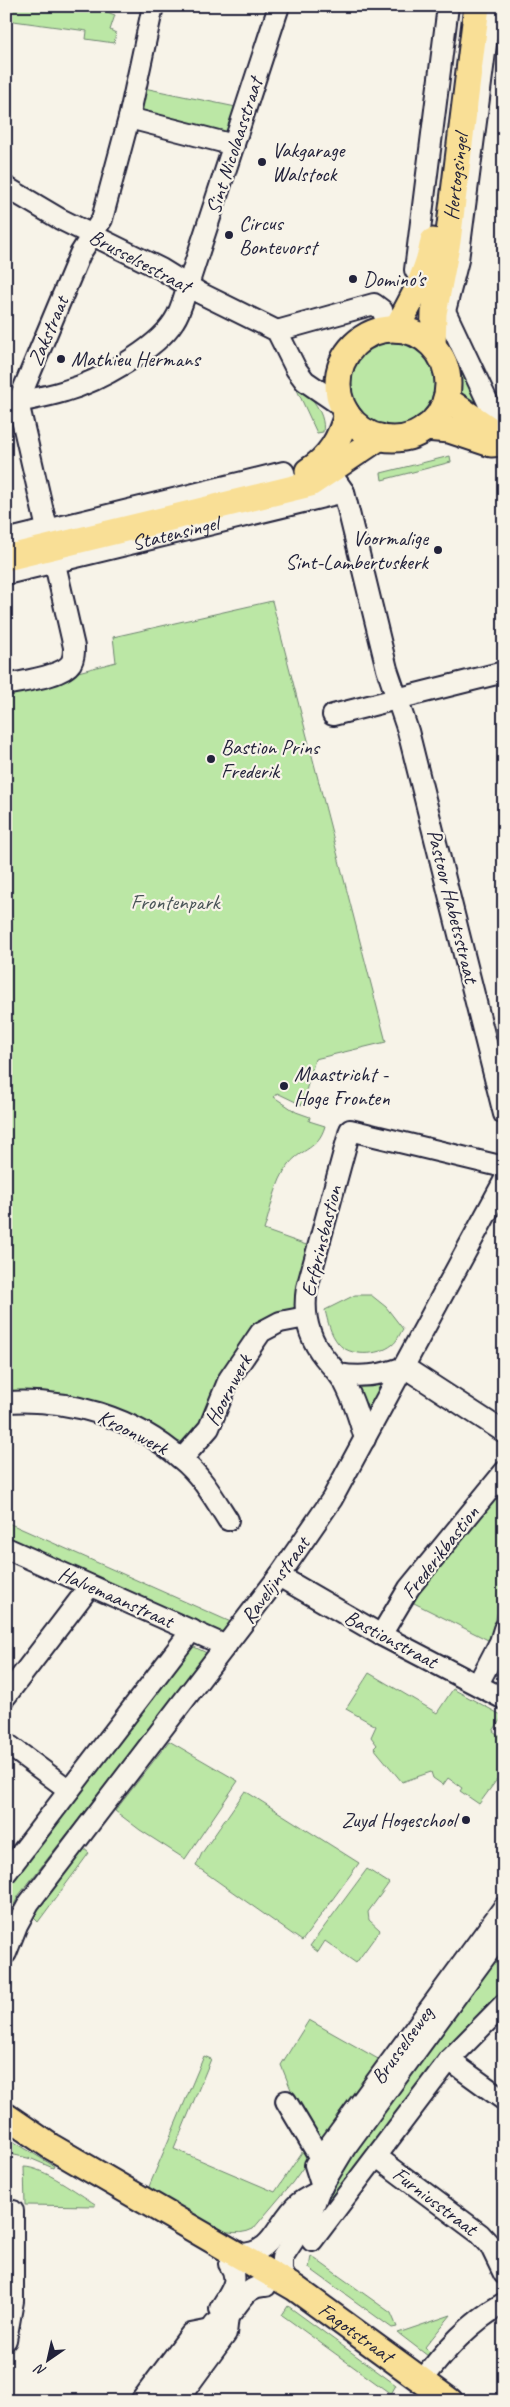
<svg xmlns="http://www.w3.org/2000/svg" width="510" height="2407" font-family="Caveat,sans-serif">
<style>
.green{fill:#bbe7a5;stroke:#6e8470}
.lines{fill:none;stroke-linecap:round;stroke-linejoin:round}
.minor-casing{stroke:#22223b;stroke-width:24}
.major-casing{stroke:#22223b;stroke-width:29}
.minor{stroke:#f7f3e8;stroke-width:20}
.major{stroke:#f9df96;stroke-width:25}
.poi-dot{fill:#22223b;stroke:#f7f3e8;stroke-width:2}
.labels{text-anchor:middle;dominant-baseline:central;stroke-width:4.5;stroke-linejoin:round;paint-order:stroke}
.street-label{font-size:21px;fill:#22223b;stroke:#f7f3e8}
.poi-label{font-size:21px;fill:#22223b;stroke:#f7f3e8;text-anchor:start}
.park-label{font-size:21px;fill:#485356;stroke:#f7f3e8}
</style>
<rect width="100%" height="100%" fill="#f7f3e8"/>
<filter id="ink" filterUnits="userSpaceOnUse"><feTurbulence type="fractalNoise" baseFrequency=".02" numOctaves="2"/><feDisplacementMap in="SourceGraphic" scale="10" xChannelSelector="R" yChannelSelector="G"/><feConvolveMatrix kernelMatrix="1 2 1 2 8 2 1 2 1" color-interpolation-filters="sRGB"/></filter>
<g filter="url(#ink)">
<!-- green -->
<g class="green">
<path d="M6,6H91L115,15L110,30L116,33L114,43L86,39L87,31L6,20Z"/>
<path d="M144,88L236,107L225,139L138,115Z"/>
<path d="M441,321L477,401L475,406L459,394L457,370L444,343Z"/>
<circle cx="394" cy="383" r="45"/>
<path d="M292,379C306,390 327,412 323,432L317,433Z"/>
<path d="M450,456L451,462L382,480L381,473Z"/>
<path d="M272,601L386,1042L315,1059L302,1105L277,1093L274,1097L296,1112L310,1117L309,1121L325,1126C318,1150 302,1148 289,1164C275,1182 271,1209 264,1230L312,1247L296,1307L220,1377L204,1415L206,1421L187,1441L176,1442L160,1435L6,1395V691L116,662L113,637Z"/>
<path d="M355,1295H371L386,1307L403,1329C400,1333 397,1342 392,1345C378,1356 349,1357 338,1343C330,1333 328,1322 325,1310Z"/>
<path d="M384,1382L367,1416L355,1383Z"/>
<path d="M504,1488V1588L490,1641L412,1602Z"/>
<path d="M6,1522L233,1623L220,1637L6,1543Z"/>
<path d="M192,1646L209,1654L19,1895L6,1920V1887Z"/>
<path d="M369,1673L437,1713L453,1689L503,1716L493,1731L504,1739V1770L479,1804L460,1791L462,1788L448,1778L443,1785L433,1778L431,1772L402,1782L374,1748L377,1745L371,1737L376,1726L346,1709Z"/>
<path d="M169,1741L238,1781L185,1859L140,1830L115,1811Z"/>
<path d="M245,1791L359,1863L302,1941L196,1866L202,1853Z"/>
<path d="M83,1848L89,1853L38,1922L31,1915Z"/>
<path d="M367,1869L389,1883L368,1912L369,1920L380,1930L356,1963L325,1941L318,1952L310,1946Z"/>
<path d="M504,1947V1998L324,2209L320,2207L340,2169Z"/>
<path d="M309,2020L380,2060L292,2183L253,2229C222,2245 174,2205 148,2189L204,2056L211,2059L174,2149L275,2192L311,2139L281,2065Z"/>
<path d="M6,2137L54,2166L53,2168L32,2159L6,2153Z"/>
<path d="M24,2167C43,2167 78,2193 95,2204V2206L25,2205Z"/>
<path d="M311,2256L391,2313L397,2327L392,2328L309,2268Z"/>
<path d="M288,2306L396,2385L391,2394L282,2315Z"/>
<path d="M451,2315L425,2347L431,2353L428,2356L398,2333Z"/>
</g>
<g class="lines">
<defs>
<g id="minor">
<path d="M491,6L458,260L445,311L493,413L504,422"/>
<path d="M129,118L234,145"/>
<path d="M6,187L60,219L161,269L200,293L277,331L296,369L305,381L343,407"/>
<path d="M420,278L415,270L448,6"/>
<path d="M277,331L374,304L382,310L390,329"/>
<path d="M8,404C27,400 46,397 65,391C97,382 156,350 174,321C181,311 184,297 188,285L279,6"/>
<path d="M330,472L344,492L387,669L408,731L504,1114"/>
<path d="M6,540L284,472L288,489"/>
<path id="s1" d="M6,574L344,492"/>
<path d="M6,685C22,681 62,677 71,663C74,658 74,653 74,647L18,402L80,254L102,219L129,118L153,6"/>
<path d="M333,715L504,672"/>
<path d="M339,1374C362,1378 383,1375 404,1367L504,1432"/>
<path d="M6,1402C68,1398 134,1417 181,1459C201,1475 214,1498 228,1520"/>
<path d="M365,1439C360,1421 354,1401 345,1384C340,1374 331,1366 324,1357C308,1337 303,1313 307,1288L350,1130L504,1167"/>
<path d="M182,1459L209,1428L229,1379L261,1332L280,1322L306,1317"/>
<path d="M6,1548L226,1646"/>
<path d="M279,1576L381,1635L504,1699"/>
<path d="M381,1635L409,1588L504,1472"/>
<path d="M478,1684L500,1642L504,1629"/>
<path d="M6,1696L90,1586"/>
<path d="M6,1743L69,1790"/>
<path d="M6,1873L192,1630"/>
<path d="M6,1953L17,1925L29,1903L279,1576L332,1499L504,1181"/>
<path d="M449,2060L504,2100"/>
<path d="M286,2101L320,2158"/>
<path d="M377,2157L480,2234L490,2245L504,2274"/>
<path d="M322,2187L315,2165L504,1907"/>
<path d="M6,2210L13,2211V2301L6,2340"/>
<path d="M312,2241L449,2060L504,2004"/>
<path d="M238,2254C275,2255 276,2222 299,2203C305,2198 313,2195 319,2191"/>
<path d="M289,2284L282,2272V2258L311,2214L319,2191L345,2148L504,1931"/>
<path d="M220,2309C229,2294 242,2280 229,2264"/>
<path d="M422,2381C445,2350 470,2322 504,2303"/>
<path d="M141,2401L191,2334L211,2330"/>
<path d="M159,2401L215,2324C220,2321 225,2319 229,2315C241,2303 246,2285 266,2286"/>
<path d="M177,2401L226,2334L228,2316"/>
</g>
<g id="major">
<circle cx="393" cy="384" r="55"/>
<path d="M396,329C411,302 428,272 433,241"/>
<path id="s2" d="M433,346L434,313L448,241L477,6"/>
<path d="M446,399L504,439"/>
<path d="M425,428L449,430L491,444L504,443"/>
<path d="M308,471C330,457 340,439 347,414"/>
<path d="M6,558L310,484L380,437"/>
<path id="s3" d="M6,2116L50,2146L295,2288L450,2401"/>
</g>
</defs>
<!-- minor casing -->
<use href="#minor" class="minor-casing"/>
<!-- major casing -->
<use href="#major" class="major-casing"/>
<!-- minor -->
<use href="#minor" class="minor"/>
<!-- major -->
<use href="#major" class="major"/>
</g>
</g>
<!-- markers -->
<g class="poi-dot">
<circle cx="262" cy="162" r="5"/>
<circle cx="229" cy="235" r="5"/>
<circle cx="353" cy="279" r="5"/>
<circle cx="61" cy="359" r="5"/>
<circle cx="438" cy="550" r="5"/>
<circle cx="211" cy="759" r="5"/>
<circle cx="284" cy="1086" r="5"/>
<circle cx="466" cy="1820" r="5"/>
</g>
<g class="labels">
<!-- street labels -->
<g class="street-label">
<text transform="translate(234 146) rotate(-72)">Sint Nicolaasstraat</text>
<text stroke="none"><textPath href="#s2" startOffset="171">Hertogsingel</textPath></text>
<text transform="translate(140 261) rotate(28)">Brusselsestraat</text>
<text transform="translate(48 331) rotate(-67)">Zakstraat</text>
<text stroke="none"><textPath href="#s1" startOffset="174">Statensingel</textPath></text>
<text transform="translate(453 906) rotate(76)">Pastoor Habetsstraat</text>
<text transform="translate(321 1241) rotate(-76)">Erfprinsbastion</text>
<text transform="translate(228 1390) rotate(-62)">Hoornwerk</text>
<text transform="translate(133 1432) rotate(27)">Kroonwerk</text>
<text transform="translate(440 1552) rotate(-52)">Frederikbastion</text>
<text transform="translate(275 1580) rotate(-54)">Ravelijnstraat</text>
<text transform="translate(116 1597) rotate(24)">Halvemaanstraat</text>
<text transform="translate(391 1639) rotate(28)">Bastionstraat</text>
<text transform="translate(402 2045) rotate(-54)">Brusselseweg</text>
<text transform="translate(435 2201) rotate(37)">Furniusstraat</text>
<text stroke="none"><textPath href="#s3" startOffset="412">Fagotstraat</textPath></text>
</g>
<!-- poi labels -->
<g class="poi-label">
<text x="272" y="150">Vakgarage<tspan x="272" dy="24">Walstock</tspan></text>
<text x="239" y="223">Circus<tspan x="239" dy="24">Bontevorst</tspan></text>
<text x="363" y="279">Domino's</text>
<text x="71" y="359">Mathieu Hermans</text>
<text x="428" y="538" text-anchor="end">Voormalige<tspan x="428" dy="24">Sint-Lambertuskerk</tspan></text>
<text x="221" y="747">Bastion Prins<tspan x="221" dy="24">Frederik</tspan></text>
<text x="294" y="1074">Maastricht -<tspan x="294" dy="24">Hoge Fronten</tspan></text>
<text x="456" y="1820" text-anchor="end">Zuyd Hogeschool</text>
</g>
<!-- park labels -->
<g class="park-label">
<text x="175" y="902">Frontenpark</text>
</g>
</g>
<!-- margin -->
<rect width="510" height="2407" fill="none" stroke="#f7f3e8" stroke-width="25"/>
<rect x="12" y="12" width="485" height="2382" fill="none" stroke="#22223b" stroke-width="2" filter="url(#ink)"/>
<!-- north arrow -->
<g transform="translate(48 2360) rotate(214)" stroke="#f7f3e8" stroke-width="4" paint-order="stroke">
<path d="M0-4L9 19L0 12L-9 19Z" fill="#22223b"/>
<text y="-8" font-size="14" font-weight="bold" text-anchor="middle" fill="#22223b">N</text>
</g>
</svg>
